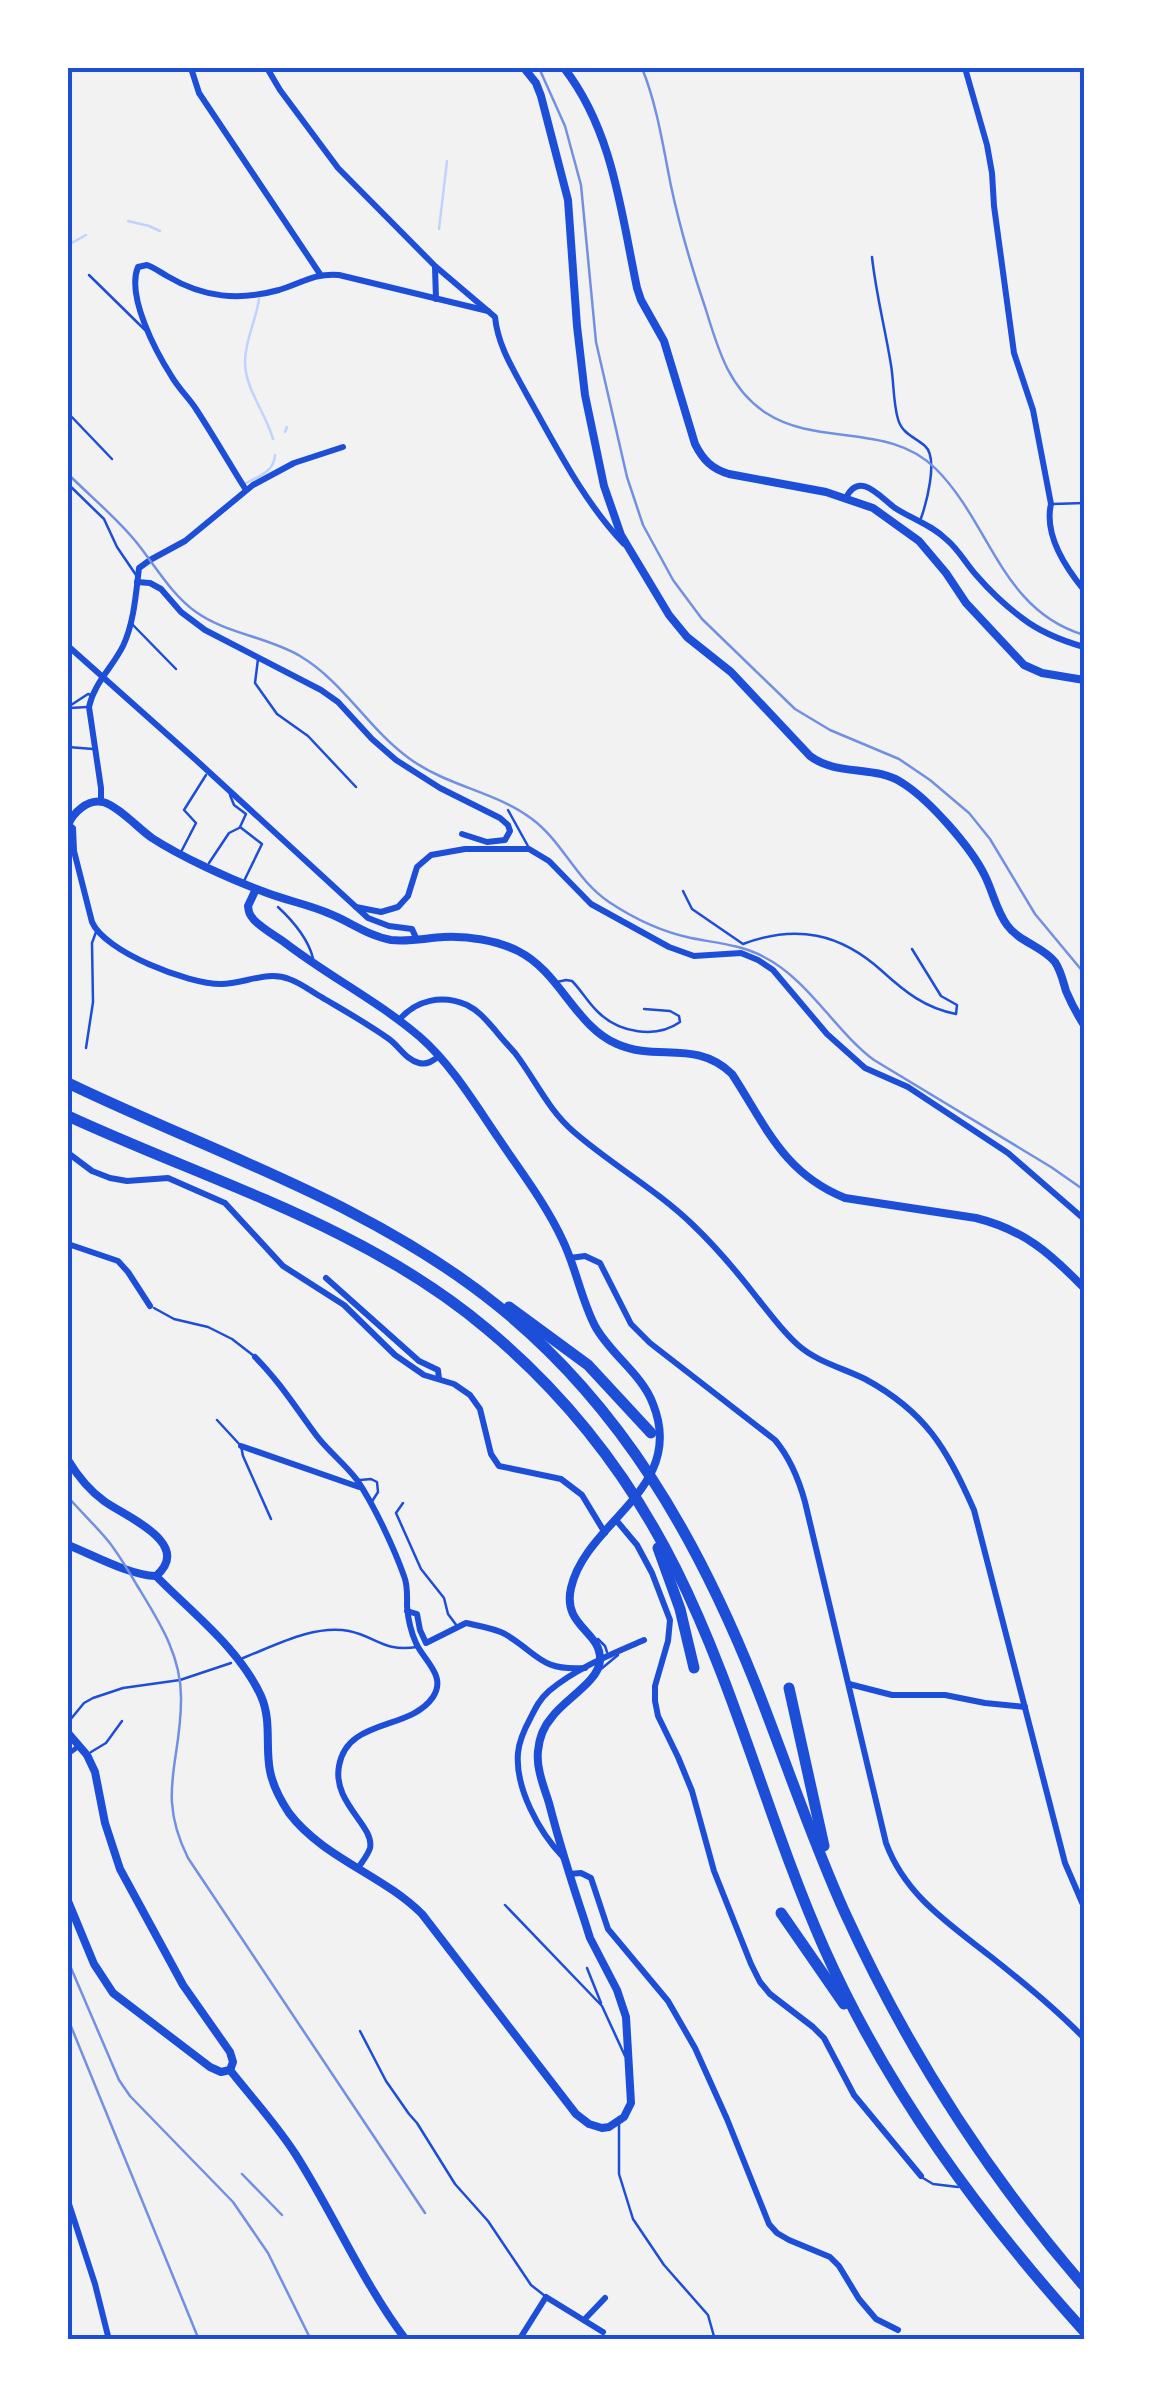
<svg xmlns="http://www.w3.org/2000/svg" width="1152" height="2407" font-family="Ubuntu,sans-serif">
<style>
.lines{fill:none;stroke-linecap:round;stroke-linejoin:round}
.stream{stroke:#bfd3fe;stroke-width:2.5}
.service{stroke:#1d4ed8;stroke-width:2.5}
.pedestrian{stroke:#1d4ed8;stroke-width:5}
.minor{stroke:#1d4ed8;stroke-width:6}
.tertiary{stroke:#1d4ed8;stroke-width:8}
.motorway{stroke:#1d4ed8;stroke-width:11}
.rail{stroke:#7290e2;stroke-width:2.5}
.neatline{fill:none;stroke:#1d4ed8;stroke-width:4}
</style>
<rect width="100%" height="100%" fill="#f2f2f2"/>
<g class="lines">
<!-- stream -->
<g class="stream">
<path d="M128,221L149,226L160,231"/>
<path d="M439,229L447,161"/>
<path d="M68,245L86,235"/>
<path d="M259,299C256,321 245,339 245,362C245,389 266,413 273,439"/>
<path d="M285,432L287,427"/>
<path d="M246,483C259,476 274,472 275,455"/>
</g>
<!-- service -->
<g class="service">
<path d="M872,257C876,294 885,328 891,365C894,383 893,402 898,419C902,434 915,437 925,446C939,458 926,505 920,521"/>
<path d="M89,275L145,330"/>
<path d="M68,413L112,459"/>
<path d="M68,484L104,519L117,547L136,575"/>
<path d="M1053,504L1084,503"/>
<path d="M132,624L176,669"/>
<path d="M258,659L255,683L277,714L308,736L356,787"/>
<path d="M68,707L88,694L91,695"/>
<path d="M70,708L87,707"/>
<path d="M68,747L93,749"/>
<path d="M230,795L234,805L246,814L240,827L262,844L244,881"/>
<path d="M508,810L529,848"/>
<path d="M181,852L196,823L184,810L206,775"/>
<path d="M209,863L229,833L239,828"/>
<path d="M683,891L692,909L743,944C796,924 840,933 882,971C905,992 925,1008 956,1014L957,1005L941,996L912,949"/>
<path d="M278,907C292,920 308,939 313,958"/>
<path d="M557,982L566,980L572,981C582,991 588,1003 598,1012C619,1033 656,1039 680,1022L679,1016L670,1011L644,1009"/>
<path d="M86,1048L93,1002L92,943L96,932"/>
<path d="M154,1308L174,1319L208,1327L232,1339L254,1356"/>
<path d="M217,1420L241,1446L243,1456L271,1519"/>
<path d="M360,1480L371,1479L377,1482L378,1492L371,1503"/>
<path d="M403,1503L396,1513L421,1569L444,1598L448,1614L457,1626"/>
<path d="M598,1639L605,1646L607,1652"/>
<path d="M243,1658C274,1646 314,1624 349,1631C377,1637 383,1652 417,1647"/>
<path d="M601,1669L618,1655"/>
<path d="M68,1717L70,1720L84,1703L93,1698L123,1688L180,1680L231,1663"/>
<path d="M91,1752L106,1743L122,1721"/>
<path d="M505,1905L602,2006L625,2056"/>
<path d="M587,1968L601,2003"/>
<path d="M360,2031L386,2081L409,2114L417,2123L455,2184L488,2221L531,2285L545,2296"/>
<path d="M619,2121V2174L633,2219L664,2265L708,2315L715,2340"/>
<path d="M923,2178L933,2184L958,2187"/>
</g>
<!-- pedestrian -->
<path class="pedestrian" d="M68,1754L79,1746"/>
<!-- minor -->
<g class="minor">
<path d="M191,68L199,93L320,274"/>
<path d="M267,68L280,90L338,168L435,266L495,317C498,346 513,369 527,395C556,446 583,501 624,544"/>
<path d="M965,68L987,145L992,173L994,206L1014,353L1033,410L1051,504C1044,534 1065,567 1084,590"/>
<path d="M435,267L436,299"/>
<path d="M246,490C229,463 213,435 196,409C189,398 179,389 172,377C156,352 126,296 138,267L147,265C155,268 160,272 167,276C204,298 239,301 279,290C302,283 314,273 339,275L488,311"/>
<path d="M846,498C859,470 880,497 895,508C912,519 932,525 947,540C959,550 966,564 977,576C990,591 1006,606 1022,618C1040,632 1063,641 1084,647"/>
<path d="M137,582L150,583L161,589L181,612L205,630L321,690L338,702L372,739L396,760L440,788L500,818L508,825L510,831L505,840L487,842L462,834"/>
<path d="M68,646L196,760L368,918L389,926L412,929L417,940"/>
<path d="M101,802V788L89,707C94,683 112,668 123,646C134,623 136,593 139,568L150,560L185,541L253,485L294,463L343,447"/>
<path d="M68,824L73,828L74,851L92,922C105,952 188,984 221,984C244,984 267,970 289,979C301,983 312,992 323,998C345,1011 368,1024 389,1039C399,1046 406,1060 419,1063C427,1065 433,1061 439,1056"/>
<path d="M356,907L381,912L398,907L408,896L417,867L431,855L465,849H529L549,861L591,904L669,947L694,956L741,953L758,960L773,970L827,1034L865,1068L908,1087L1008,1153L1084,1219"/>
<path d="M399,1020C416,1000 442,994 467,1005C479,1011 486,1020 495,1030C501,1038 508,1045 515,1053C535,1079 548,1110 574,1132C612,1165 657,1190 693,1225C717,1248 738,1273 758,1299C771,1315 783,1332 798,1345C817,1362 843,1368 865,1379C926,1412 947,1449 974,1510L1065,1863L1084,1907"/>
<path d="M68,1153L92,1171L110,1178L127,1181L168,1178L225,1203L283,1266L344,1305L395,1355L424,1375L454,1384L470,1395L480,1409L491,1454L499,1466L561,1479L582,1495L605,1533"/>
<path d="M68,1244L118,1261L128,1272L150,1306"/>
<path d="M570,1258L585,1256L600,1263L631,1324L650,1343L775,1440C790,1458 799,1480 805,1502L886,1843C905,1895 948,1923 990,1956C1023,1982 1055,2008 1084,2038"/>
<path d="M326,1278L419,1361L438,1370L439,1379"/>
<path d="M255,1357C279,1381 296,1408 316,1435C328,1451 345,1464 357,1480C374,1505 394,1548 404,1576C408,1586 407,1596 407,1606C408,1619 411,1632 416,1643C424,1661 447,1676 433,1697C410,1731 347,1718 339,1766C332,1803 375,1826 370,1848C368,1855 362,1862 358,1868"/>
<path d="M241,1446L359,1487"/>
<path d="M616,1520L637,1545L652,1573L670,1620L668,1641L655,1686V1701L658,1716L678,1757L692,1791L714,1871L751,1964L760,1982L770,1994L813,2027L824,2038L854,2095L921,2176"/>
<path d="M407,1611L417,1614L420,1630L426,1643L466,1623C479,1626 494,1628 505,1634C540,1655 540,1671 585,1668"/>
<path d="M849,1684L892,1695H945L985,1703L1025,1707"/>
<path d="M563,1857C539,1832 515,1788 518,1753C519,1740 525,1728 531,1717C536,1707 540,1699 549,1691C576,1668 612,1654 644,1640"/>
<path d="M569,1874L581,1873L591,1878L608,1929L668,2001L695,2048L727,2119L769,2224L777,2233L789,2240L830,2257L839,2266L859,2299L876,2319L898,2330"/>
<path d="M68,2201L95,2284L109,2340"/>
<path d="M584,2320L605,2298"/>
<path d="M519,2340L546,2297L603,2332"/>
</g>
<!-- tertiary -->
<g class="tertiary">
<path d="M524,68L536,83L541,96L568,200L577,326L585,395L604,486L621,535L669,615L687,637L731,672L810,756C838,777 875,764 904,784C930,801 971,847 985,876C993,892 996,910 1007,925C1019,942 1042,946 1055,962C1061,971 1063,981 1066,991C1071,1003 1077,1014 1084,1025"/>
<path d="M564,68C613,131 621,212 637,288L641,300L664,341L695,444C703,460 712,469 729,474L826,492L873,508L919,541L946,573L966,603L1024,665L1042,673L1084,680"/>
<path d="M68,825C73,813 87,799 103,802C118,806 139,829 152,838C181,857 230,879 262,891C284,900 307,904 328,913C349,921 368,936 391,940C409,942 426,938 444,937C468,936 496,940 518,951C560,972 575,1026 617,1044C657,1062 696,1039 732,1074C766,1126 783,1173 845,1198L976,1218C1024,1230 1050,1253 1084,1288"/>
<path d="M68,1460C77,1475 89,1490 104,1501C124,1516 194,1543 156,1576"/>
<path d="M68,1545C93,1555 129,1575 156,1576C192,1613 239,1648 261,1696C272,1721 265,1746 270,1771C273,1786 281,1801 289,1813C323,1858 383,1875 422,1914L576,2114L589,2124L602,2128L609,2127L624,2117L631,2103L626,2017L617,1990L590,1938L584,1919C571,1880 559,1842 549,1803C544,1787 536,1768 538,1751C539,1739 544,1726 552,1717C565,1699 598,1682 600,1661C602,1631 562,1627 571,1588C586,1521 687,1489 653,1404C642,1374 610,1354 595,1326C581,1299 576,1268 563,1241C546,1204 521,1172 499,1139C475,1104 452,1065 420,1037C378,1001 328,976 284,942C274,935 262,928 254,920C249,914 249,913 248,906L256,889"/>
<path d="M68,1733L87,1755L95,1772L105,1823L120,1869L183,1985L230,2052L233,2062L230,2070"/>
<path d="M68,1901L94,1964L113,1993L210,2067L221,2072L230,2070"/>
<path d="M230,2070C252,2098 277,2125 296,2155C334,2215 363,2283 406,2340"/>
</g>
<!-- motorway -->
<g class="motorway">
<path d="M68,1083C213,1153 371,1203 498,1306C621,1405 697,1538 755,1683C785,1759 811,1838 845,1913C907,2049 986,2173 1084,2286"/>
<path d="M68,1116C211,1182 365,1226 487,1329C566,1395 630,1477 676,1569C737,1691 769,1824 824,1948C887,2090 980,2216 1084,2331"/>
<path d="M509,1307L588,1365L651,1433"/>
<path d="M658,1548L680,1609L694,1668"/>
<path d="M789,1688L824,1846"/>
<path d="M781,1913L844,2004"/>
</g>
<!-- rail -->
<g class="rail">
<path d="M539,68L565,126L581,185L596,342L627,477L643,525L673,580L702,619L795,709L830,730L899,759L930,780L969,813L990,839L1035,914L1084,973"/>
<path d="M642,68C657,105 663,146 671,186C680,228 692,269 706,310C718,349 729,389 766,413C818,447 890,422 936,469C991,524 1001,610 1084,635"/>
<path d="M68,474C91,497 117,518 137,543C156,567 172,595 196,612C227,634 268,637 300,656C344,682 369,730 410,759C449,787 497,792 532,819C563,842 576,880 609,902C633,918 663,932 691,938C716,943 742,945 764,957C809,980 834,1030 874,1060L1051,1167L1084,1190"/>
<path d="M68,1497C81,1512 96,1526 109,1542C120,1556 129,1572 138,1587C160,1623 182,1657 181,1700C181,1763 156,1794 188,1858L425,2213"/>
<path d="M68,1961L119,2080L130,2096L233,2202L268,2253L311,2340"/>
<path d="M68,2019L199,2340"/>
<path d="M242,2174L282,2215"/>
</g>
</g>
<!-- border -->
<rect width="1152" height="2407" fill="none" stroke="#ffffff" stroke-width="140"/>
<rect x="70" y="70" width="1012" height="2267" class="neatline"/>
</svg>
